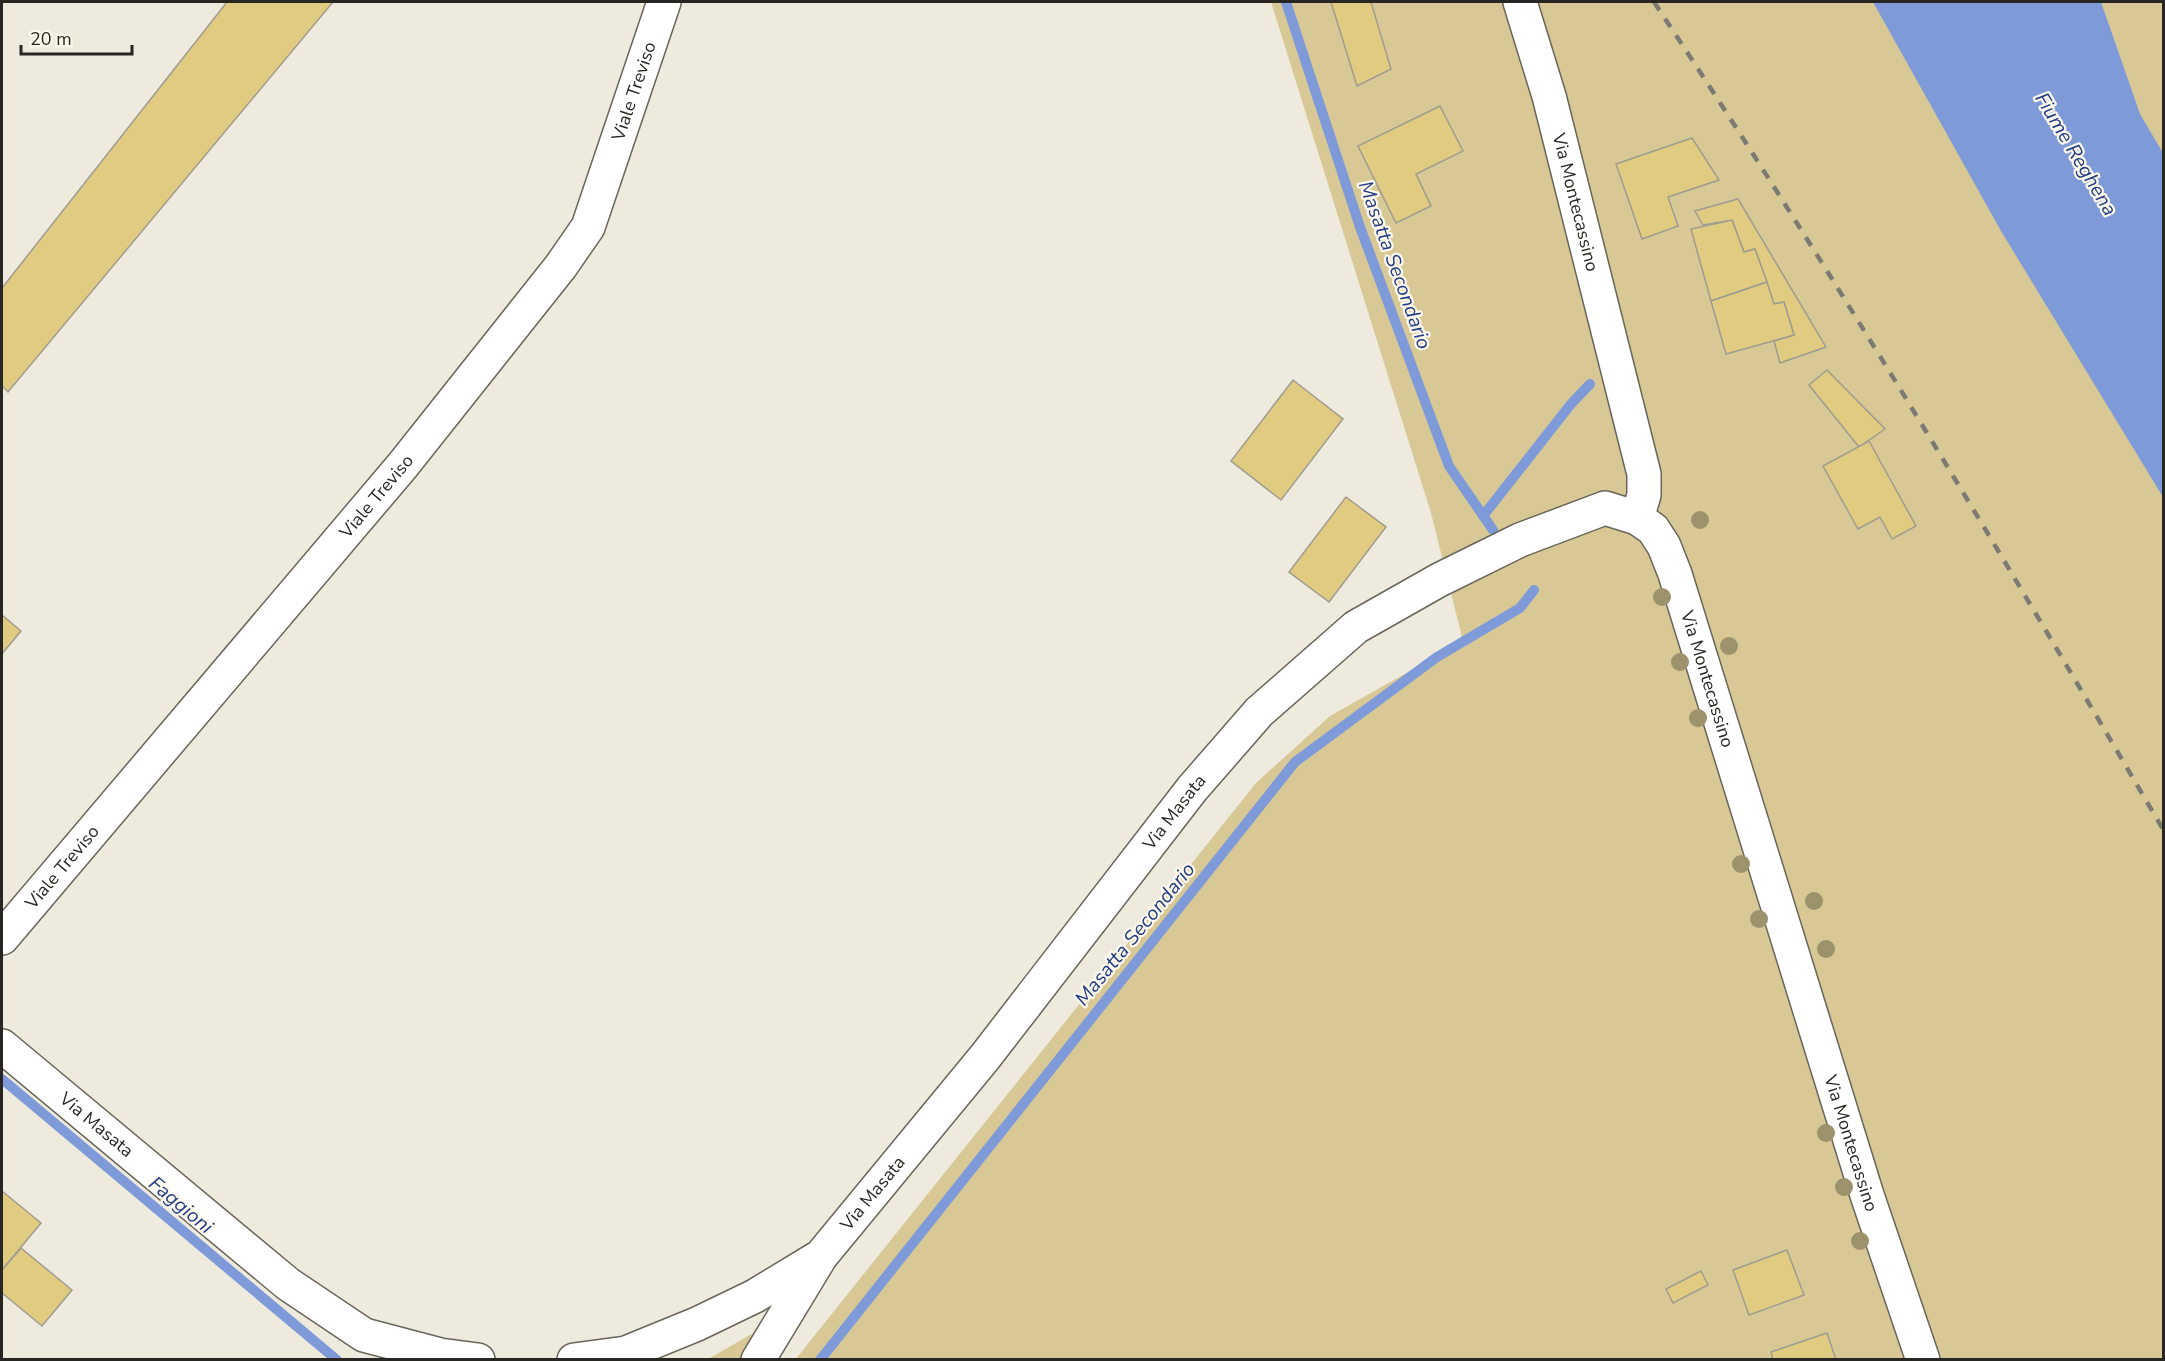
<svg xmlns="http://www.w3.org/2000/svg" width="2165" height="1361" font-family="'Nunito Sans',sans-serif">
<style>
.green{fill:#d7c896}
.water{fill:#7e9ad8}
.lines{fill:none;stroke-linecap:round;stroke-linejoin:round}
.stream{stroke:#7e9ad8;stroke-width:10}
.building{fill:#e1cb81;stroke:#9f9c90;stroke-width:1.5}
.minor-casing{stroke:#68655a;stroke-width:36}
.minor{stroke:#fff;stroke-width:33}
.rail{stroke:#7c7a72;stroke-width:4.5;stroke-dasharray:10 10;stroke-linecap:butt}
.tree{fill:#9c926c}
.labels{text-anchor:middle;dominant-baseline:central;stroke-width:4.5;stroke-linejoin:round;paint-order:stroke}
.street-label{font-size:18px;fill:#282622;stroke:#fcf8ec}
.water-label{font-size:20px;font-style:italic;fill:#203b84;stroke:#fcf8ec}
</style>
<rect width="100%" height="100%" fill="#eeebde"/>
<!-- green -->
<g class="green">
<path d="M1271,2H2163V1359L795,1360L1256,783L1330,716L1463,641L1431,513Z"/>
<path d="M794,1310L757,1359H708Z"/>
</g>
<!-- water -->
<path class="water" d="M1873,2H2101L2140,114L2163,153V497L2001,231Z"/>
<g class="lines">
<!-- stream -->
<g class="stream">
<path d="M1286,2L1360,227L1449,466L1493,530"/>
<path d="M1483,516L1571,404L1590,384"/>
<path d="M2,1079L337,1360"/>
<path d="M820,1360L1295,762L1437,657L1520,608L1534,590"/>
</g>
</g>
<!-- building -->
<g class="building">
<path d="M227,2H333L8,392L2,386V288Z"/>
<path d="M1331,2H1371L1391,69L1357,86Z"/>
<path d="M1440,106L1463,151L1416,174L1431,206L1396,223L1358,146Z"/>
<path d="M1692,138L1719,180L1668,197L1678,226L1642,239L1616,164Z"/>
<path d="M1738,199L1826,347L1780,363L1774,341L1794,335L1784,302L1774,304L1755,249L1744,252L1732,220L1703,225L1695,211Z"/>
<path d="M1732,220L1744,252L1755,249L1767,282L1711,301L1691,229Z"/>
<path d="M1767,282L1774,304L1784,302L1794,335L1726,354L1711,301Z"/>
<path d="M1827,370L1885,429L1859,447L1809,385Z"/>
<path d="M1293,380L1343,419L1281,500L1231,461Z"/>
<path d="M1869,441L1916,526L1892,539L1880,517L1858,529L1823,466Z"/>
<path d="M1346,497L1386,527L1329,602L1289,572Z"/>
<path d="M2,615L21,631L2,654Z"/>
<path d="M2,1191L41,1223L2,1270Z"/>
<path d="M21,1248L72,1290L42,1326L2,1293V1270Z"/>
<path d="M1787,1250L1804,1295L1749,1315L1733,1270Z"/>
<path d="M1701,1271L1708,1285L1673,1303L1666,1289Z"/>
<path d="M1827,1333L1836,1360H1773L1771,1352Z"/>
</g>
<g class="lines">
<defs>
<g id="minor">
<path id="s1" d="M1520,2L1549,96L1644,474V495L1637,518"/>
<path id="s2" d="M2,938L403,465L561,266L588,227L664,2"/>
<path id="s3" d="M2,1046L288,1284L364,1335L440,1355L478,1360"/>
<path id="s4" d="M574,1360L626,1353L697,1324L755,1296L821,1256L985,1057L1192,789L1259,712L1356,627L1439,580L1520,540L1605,508L1637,518L1653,529L1664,546L1675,574L1867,1195L1923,1360"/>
<path d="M758,1360L818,1261"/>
</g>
</defs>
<!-- minor casing -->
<use href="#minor" class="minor-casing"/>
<!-- minor -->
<use href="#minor" class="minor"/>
<!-- rail -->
<path class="rail" d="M1654,2C1833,272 2000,551 2164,831"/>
</g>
<!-- trees -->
<g class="tree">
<circle cx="1700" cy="520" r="9"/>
<circle cx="1662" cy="597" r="9"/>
<circle cx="1729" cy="646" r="9"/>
<circle cx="1680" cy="662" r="9"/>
<circle cx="1698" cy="718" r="9"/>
<circle cx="1741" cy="864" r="9"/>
<circle cx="1814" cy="901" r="9"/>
<circle cx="1759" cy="919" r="9"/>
<circle cx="1826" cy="949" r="9"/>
<circle cx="1826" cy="1133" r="9"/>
<circle cx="1844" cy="1187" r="9"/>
<circle cx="1860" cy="1241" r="9"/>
</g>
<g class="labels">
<!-- street labels -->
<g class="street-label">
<text stroke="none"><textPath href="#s2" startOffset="1065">Viale Treviso</textPath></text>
<text stroke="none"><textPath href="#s1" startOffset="208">Via Montecassino</textPath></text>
<text stroke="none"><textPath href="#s2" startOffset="579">Viale Treviso</textPath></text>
<text stroke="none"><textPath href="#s4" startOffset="1588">Via Montecassino</textPath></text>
<text stroke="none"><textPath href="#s4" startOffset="838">Via Masata</textPath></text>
<text stroke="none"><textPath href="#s2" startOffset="93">Viale Treviso</textPath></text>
<text stroke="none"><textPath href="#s3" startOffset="123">Via Masata</textPath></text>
<text stroke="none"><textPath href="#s4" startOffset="2074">Via Montecassino</textPath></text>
<text stroke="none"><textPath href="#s4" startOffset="352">Via Masata</textPath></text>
</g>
<!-- water labels -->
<g class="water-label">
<text transform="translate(2076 154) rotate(59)">Fiume Reghena</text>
<text transform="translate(1395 265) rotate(70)">Masatta Secondario</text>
<text transform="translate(1135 934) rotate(-51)">Masatta Secondario</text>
<text transform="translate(181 1205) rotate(40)">Faggioni</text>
</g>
</g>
<!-- border -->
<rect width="2165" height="1361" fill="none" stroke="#282622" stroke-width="6"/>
<!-- scale -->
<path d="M21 45v9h111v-9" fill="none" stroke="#282622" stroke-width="3"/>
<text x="30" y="45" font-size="18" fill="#282622" stroke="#fcf8ec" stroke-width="4.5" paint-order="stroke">20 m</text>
</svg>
